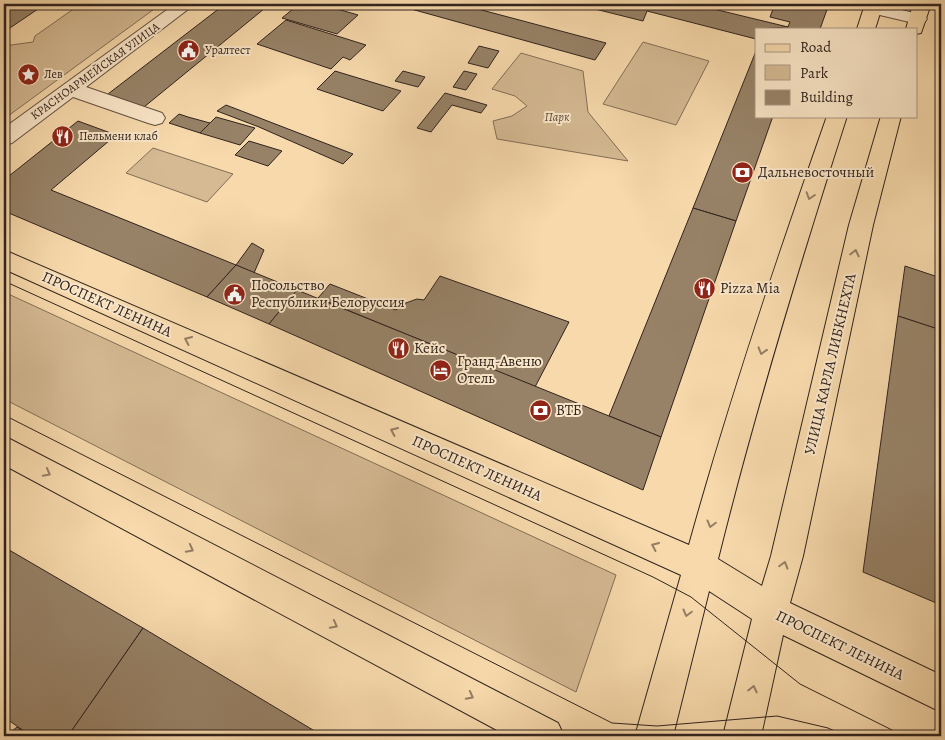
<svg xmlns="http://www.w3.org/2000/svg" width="945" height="740" font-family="Alegreya,serif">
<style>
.green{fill:#d5ba93;stroke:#826e58}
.building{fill:#978267;stroke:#30231e}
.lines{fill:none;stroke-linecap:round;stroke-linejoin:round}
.minor-casing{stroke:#625041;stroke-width:2}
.major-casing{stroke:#30231e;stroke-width:2}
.minor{fill:#fae6c8;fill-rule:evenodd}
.major{fill:#f7d9ab;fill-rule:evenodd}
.tram{stroke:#30231e;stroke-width:1}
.oneway{stroke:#947e64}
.labels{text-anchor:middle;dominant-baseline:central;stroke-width:4;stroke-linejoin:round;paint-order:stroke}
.far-poi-label{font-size:12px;fill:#30231e;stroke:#fae6c8;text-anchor:start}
.far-street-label{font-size:12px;fill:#30231e;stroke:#fae6c8}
.far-park-label{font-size:12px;font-style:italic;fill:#59493b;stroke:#fae6c8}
.poi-label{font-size:15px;fill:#30231e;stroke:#fae6c8;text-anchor:start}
.street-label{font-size:15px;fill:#30231e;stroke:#fae6c8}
</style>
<rect width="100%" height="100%" fill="#f7d9ab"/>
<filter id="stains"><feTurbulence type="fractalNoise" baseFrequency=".004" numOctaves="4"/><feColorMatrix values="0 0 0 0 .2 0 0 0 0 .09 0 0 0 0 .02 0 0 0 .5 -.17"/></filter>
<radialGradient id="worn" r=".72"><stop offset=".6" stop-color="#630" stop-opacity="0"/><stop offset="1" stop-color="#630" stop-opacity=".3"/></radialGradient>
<!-- green -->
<g class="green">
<path d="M68,4H161L4,119V46L33,42L35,36L72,10Z"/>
<path d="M643,42L709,61L676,125L603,104Z"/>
<path d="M521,53L583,71L588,112L628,161L497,139L493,121L512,116L527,106L515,96L492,89Z"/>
<path d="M153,148L233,174L207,202L126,173Z"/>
<path d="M4,292L616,575L576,692L4,399Z"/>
</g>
<!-- building -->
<g class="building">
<path d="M4,4H20L38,9L4,32Z"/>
<path d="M225,4H270L144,107L108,94Z"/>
<path d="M299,4H320L358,15L337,34L282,18Z"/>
<path d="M393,4H459L606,43L595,60Z"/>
<path d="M575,4H693L788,27L756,29V39L647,11L643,21Z"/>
<path d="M775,4H829L820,29H787L790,22L770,17Z"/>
<path d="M286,20L366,45L350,60L343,57L331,69L257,44Z"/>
<path d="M479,46L499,51L488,68L468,63Z"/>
<path d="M756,51V116H773L736,221L693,208Z"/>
<path d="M335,71L401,91L383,111L317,89Z"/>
<path d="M403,71L425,77L418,87L395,81Z"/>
<path d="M464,71L477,74L466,90L453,87Z"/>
<path d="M445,93L487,105L481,113L452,105L431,132L417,128Z"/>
<path d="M226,105L353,154L343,164L259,127L217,111Z"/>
<path d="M179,114L188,117L210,123L200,133L169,123Z"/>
<path d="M216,117L255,128L240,145L200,133Z"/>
<path d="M78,121L116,135L51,190L236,265L207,297L4,211V180Z"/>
<path d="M249,141L282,151L268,166L235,155Z"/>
<path d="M693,208L736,221L661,437L609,416Z"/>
<path d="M252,243L264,250L254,273L236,265Z"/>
<path d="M236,265L297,290L269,324L207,297Z"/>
<path d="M905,266L941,278V330L898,316Z"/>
<path d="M440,276L569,322L535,387L318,298L330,284L396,310L403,304L417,299L424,300Z"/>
<path d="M297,290L661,437L643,490L269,324Z"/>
<path d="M898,316L941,330V605L863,572Z"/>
<path d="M4,547L143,628L68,736H31L4,717Z"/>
<path d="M143,628L323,736H68Z"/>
<path d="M17,727L31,736H6Z"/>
</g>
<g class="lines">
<defs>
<g id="minor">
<path d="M175,4H195L86,87L162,113L165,118L162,123L155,125L148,123L73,97L12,143L4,145V128Z"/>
<path d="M867,4H877L918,14L924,15L927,19L924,23L918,24L867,12L864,8Z"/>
</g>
<g id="major">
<path d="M865,4H883L875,29H857Z"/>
<path d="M913,4H931L921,33L916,34V29H906Z"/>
<path d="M827,116H847C800,262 755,410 718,559L762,586L771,556L849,225L881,116H901L873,225L803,556L790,603L941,675V712L783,635L761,736H723L752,619L709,591L673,736H635L681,575L4,269V250L689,545C729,401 777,258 827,116Z"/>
<path d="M4,436L558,723L564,736H508L4,465Z"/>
</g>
</defs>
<!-- minor casing -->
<use href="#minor" class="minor-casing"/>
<!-- major casing -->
<use href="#major" class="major-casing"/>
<!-- minor -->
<use href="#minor" class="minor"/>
<!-- major -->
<use href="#major" class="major"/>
<!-- tram -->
<g class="tram">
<path d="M4,281L653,577L691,597L800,684L904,736"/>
<path d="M4,415L612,723L657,726L777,716L828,728L846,736"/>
</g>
</g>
<!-- one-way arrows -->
<defs><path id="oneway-chevron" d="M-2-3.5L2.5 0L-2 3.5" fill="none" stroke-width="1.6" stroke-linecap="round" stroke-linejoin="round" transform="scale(1.25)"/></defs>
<g class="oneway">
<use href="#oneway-chevron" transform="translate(810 196) rotate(108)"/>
<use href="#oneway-chevron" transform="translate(855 253) rotate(-77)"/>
<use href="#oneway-chevron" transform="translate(188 340) rotate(-156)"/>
<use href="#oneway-chevron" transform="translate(762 351) rotate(107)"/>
<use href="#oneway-chevron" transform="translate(394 431) rotate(-156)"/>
<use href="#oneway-chevron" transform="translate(47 473) rotate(28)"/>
<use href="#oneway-chevron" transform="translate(711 524) rotate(105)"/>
<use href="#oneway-chevron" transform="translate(655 546) rotate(-156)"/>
<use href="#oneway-chevron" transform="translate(190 549) rotate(28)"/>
<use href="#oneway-chevron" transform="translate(784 565) rotate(-74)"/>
<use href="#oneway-chevron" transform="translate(687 613) rotate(105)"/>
<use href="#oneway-chevron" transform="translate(334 625) rotate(28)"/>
<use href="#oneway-chevron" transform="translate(753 689) rotate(-77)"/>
<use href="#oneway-chevron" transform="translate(470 696) rotate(28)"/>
</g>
<!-- icons -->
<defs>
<symbol id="civic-disc" viewBox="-11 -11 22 22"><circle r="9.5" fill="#8f2418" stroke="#fae6c8"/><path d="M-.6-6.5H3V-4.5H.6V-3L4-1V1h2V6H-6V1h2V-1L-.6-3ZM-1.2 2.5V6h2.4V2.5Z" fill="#fff"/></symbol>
<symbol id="sight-disc" viewBox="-11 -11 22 22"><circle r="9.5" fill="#8f2418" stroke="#fae6c8"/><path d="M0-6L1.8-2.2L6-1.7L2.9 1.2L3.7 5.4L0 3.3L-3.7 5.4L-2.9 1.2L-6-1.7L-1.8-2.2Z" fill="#fff"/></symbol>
<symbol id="restaurant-disc" viewBox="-11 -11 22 22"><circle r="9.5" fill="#8f2418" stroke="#fae6c8"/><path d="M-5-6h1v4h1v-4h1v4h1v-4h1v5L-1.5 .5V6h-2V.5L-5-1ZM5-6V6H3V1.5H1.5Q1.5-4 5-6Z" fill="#fff"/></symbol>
<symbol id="bank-disc" viewBox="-11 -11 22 22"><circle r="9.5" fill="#8f2418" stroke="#fae6c8"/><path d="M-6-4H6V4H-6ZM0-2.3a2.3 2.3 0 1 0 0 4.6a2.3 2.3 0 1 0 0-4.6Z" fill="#fff"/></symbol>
<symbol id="hotel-disc" viewBox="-11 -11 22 22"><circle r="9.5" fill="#8f2418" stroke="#fae6c8"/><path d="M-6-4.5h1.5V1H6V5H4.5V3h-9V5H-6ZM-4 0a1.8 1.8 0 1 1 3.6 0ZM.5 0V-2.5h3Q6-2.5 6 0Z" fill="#fff"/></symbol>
</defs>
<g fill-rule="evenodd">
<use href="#civic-disc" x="176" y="38" width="25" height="25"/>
<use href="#sight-disc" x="16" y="62" width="25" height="25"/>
<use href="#restaurant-disc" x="50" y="124" width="25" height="25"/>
<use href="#bank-disc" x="730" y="160" width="25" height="25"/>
<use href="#restaurant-disc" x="692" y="276" width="25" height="25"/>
<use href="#civic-disc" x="222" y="282" width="25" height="25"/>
<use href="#restaurant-disc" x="386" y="336" width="25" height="25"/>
<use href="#hotel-disc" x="428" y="358" width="25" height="25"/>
<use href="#bank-disc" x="528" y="398" width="25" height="25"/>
</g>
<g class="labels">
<!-- far-poi labels -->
<g class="far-poi-label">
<text x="205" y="50">Уралтест</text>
<text x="44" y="74">Лев</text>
<text x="79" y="136">Пельмени клаб</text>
</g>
<!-- far-street labels -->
<g class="far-street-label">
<text transform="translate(95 71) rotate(-36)">КРАСНОАРМЕЙСКАЯ УЛИЦА</text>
</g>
<!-- far-park labels -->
<g class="far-park-label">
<text x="557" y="117">Парк</text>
</g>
<!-- poi labels -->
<g class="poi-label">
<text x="758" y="172">Дальневосточный</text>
<text x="251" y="285">Посольство<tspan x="251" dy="17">Республики Белоруссия</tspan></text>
<text x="720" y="288">Pizza Mia</text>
<text x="414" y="348">Кейс</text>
<text x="457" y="361">Гранд-Авеню<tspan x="457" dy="17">Отель</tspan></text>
<text x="556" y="410">ВТБ</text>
</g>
<!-- street labels -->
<g class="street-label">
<text transform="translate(107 304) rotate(24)">ПРОСПЕКТ ЛЕНИНА</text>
<text transform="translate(830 364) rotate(-77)">УЛИЦА КАРЛА ЛИБКНЕХТА</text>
<text transform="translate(477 468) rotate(24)">ПРОСПЕКТ ЛЕНИНА</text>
<text transform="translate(840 645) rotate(26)">ПРОСПЕКТ ЛЕНИНА</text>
</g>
</g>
<!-- margin -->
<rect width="945" height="740" fill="none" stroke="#f7d9ab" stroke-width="20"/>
<rect x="5" y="5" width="935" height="730" fill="none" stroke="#30231e" stroke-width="2.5"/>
<rect x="10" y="10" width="925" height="720" fill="none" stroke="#30231e"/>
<!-- legend -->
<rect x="755" y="28" width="162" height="90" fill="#fae6c8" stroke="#a99884"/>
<rect x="765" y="44" width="25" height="8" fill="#f7d9ab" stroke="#a99884"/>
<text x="800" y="52" font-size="15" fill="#30231e">Road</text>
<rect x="765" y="65" width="25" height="15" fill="#d5ba93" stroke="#a99884"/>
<text x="800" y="78" font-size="15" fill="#30231e">Park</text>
<rect x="765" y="90" width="25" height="15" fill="#978267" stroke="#a99884"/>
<text x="800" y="102" font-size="15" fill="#30231e">Building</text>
<rect width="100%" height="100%" filter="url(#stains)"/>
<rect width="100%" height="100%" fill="url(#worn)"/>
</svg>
